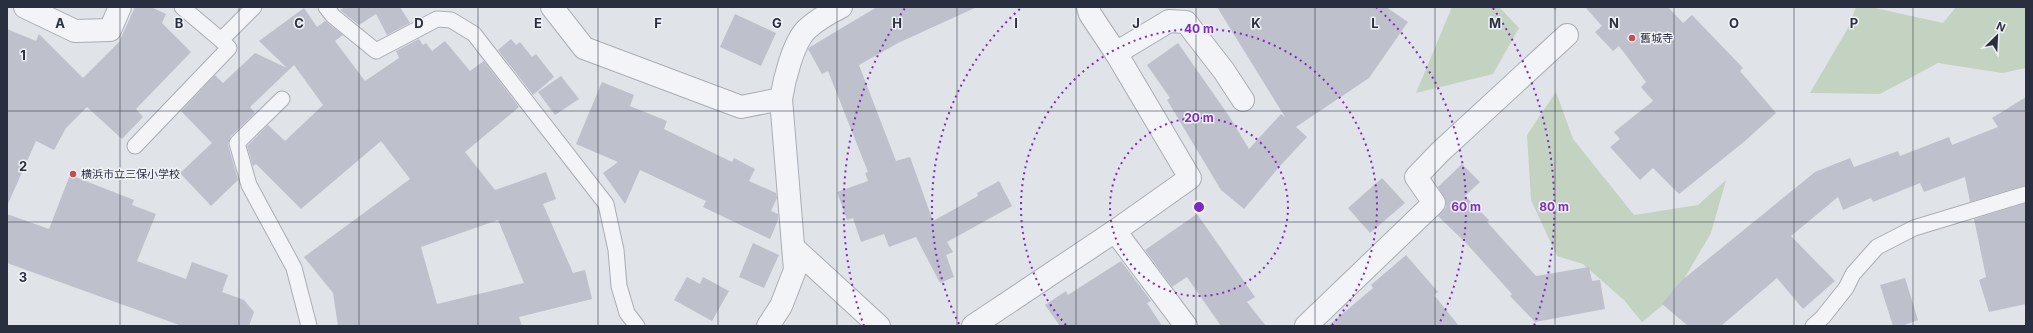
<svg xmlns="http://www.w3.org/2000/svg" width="2033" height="333" font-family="Inter,'Noto Sans JP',sans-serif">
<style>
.green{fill:#c4d2c2}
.building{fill:#bec1cb;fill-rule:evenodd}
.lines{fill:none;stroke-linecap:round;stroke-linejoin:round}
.lane-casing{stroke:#a9adb5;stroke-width:17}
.street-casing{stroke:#a9adb5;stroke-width:24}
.path{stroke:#bfc1c7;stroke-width:2.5;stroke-dasharray:3 3;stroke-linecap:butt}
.lane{stroke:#f3f4f7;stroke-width:15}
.street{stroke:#f3f4f7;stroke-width:22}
.grid{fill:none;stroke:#2a2f3f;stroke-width:1;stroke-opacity:0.55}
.ring{fill:none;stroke:#7b2cbf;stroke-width:2;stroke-dasharray:2 4}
.poi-dot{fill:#c64d51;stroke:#f0f2f6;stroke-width:1.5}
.labels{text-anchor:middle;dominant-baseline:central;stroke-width:3;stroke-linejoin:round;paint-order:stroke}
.poi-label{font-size:11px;fill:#2a2f3f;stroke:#f0f2f6;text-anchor:start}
.grid-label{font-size:13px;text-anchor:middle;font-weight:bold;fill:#2a2f3f;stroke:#f0f2f6;stroke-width:3;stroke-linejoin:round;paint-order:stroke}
.centre{fill:#7b2cbf;stroke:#f0f2f6;stroke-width:2}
.ring-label{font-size:12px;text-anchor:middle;font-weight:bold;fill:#7b2cbf;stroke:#f0f2f6;stroke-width:3;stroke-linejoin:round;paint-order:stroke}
</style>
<rect width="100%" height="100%" fill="#e0e3e8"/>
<!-- green -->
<g class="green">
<path d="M1452,7H1499L1519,28L1493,74L1416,93Z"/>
<path d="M1856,7H1870L1943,23L1956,7H2026V68L2002,73L1938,63L1880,94L1810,93L1848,28Z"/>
<path d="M1556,92L1573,139L1634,215L1698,205L1726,180L1711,233L1674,296L1642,322L1624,300L1583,264L1557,256L1531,200L1527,135Z"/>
</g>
<!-- building -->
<g class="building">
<path d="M135,7H151L166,14L162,23L191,52L136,109L143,117L122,139L87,107L66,128L54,150L36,141L7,206V29L36,41L39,34L83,78L119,42Z"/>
<path d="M345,7H400L410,23L387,35L376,14L359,25L340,10Z"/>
<path d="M877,7H977L898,43L859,65L896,161L910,157L933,221L978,196L977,193L999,181L1012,206L947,242L953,252L946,255L954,277L940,283L916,237L889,247L884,234L861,242L853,218L847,220L837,192L868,181L865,173L868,172L828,71L822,74L808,49L810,47Z"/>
<path d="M1217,7H1386L1408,22L1369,78L1296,127L1307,137L1280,166L1244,209L1221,190L1167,100L1170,98L1147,65L1178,43L1229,116L1249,149L1281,114L1285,117Z"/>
<path d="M1585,7H1668L1683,23L1692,15L1743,68L1740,71L1776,113L1745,141L1679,194L1653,168L1640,180L1610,147L1620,139L1614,132L1653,101L1641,87L1646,82L1619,46L1613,51L1595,32L1602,26Z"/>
<path d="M304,8L317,27L325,21L343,35L335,41L365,81L399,58L396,51L419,39L423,45L426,43L432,51L445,41L470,71L484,61L519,107L465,152L495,190L546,172L556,199L543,204L573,273L585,270L592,299L519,317L522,326H338L333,293L304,257L410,179L381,141L301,209L256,164L253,166L247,146L268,125L285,141L323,105L294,65L250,107L255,113L230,137L228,145L238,180L211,206L180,173L212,143L181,111L215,75L223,83L255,53L287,68L259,41ZM498,220L524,283L437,304L421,247Z"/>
<path d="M735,14L776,33L761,66L720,47Z"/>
<path d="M511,39L516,45L520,42L532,57L536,54L554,77L533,95L498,50Z"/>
<path d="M561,76L579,99L555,115L538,92Z"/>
<path d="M602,82L634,95L630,106L667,121L664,129L732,162L734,158L755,169L749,181L776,193L777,198L771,211L778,214V220L770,239L703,207L706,201L640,170L625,204L603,173L618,162L576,144Z"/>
<path d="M2026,97V185L1970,202L1965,177L1924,192L1920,183L1873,202L1871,198L1843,210L1838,197L1791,236L1835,281L1803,309L1777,278L1721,326H1688L1662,304L1681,281L1815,172L1850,158L1854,167L1898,151L1900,156L1949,137L1952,145L1998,127L1992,118Z"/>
<path d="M1462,164L1480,182L1465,196L1489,220L1487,222L1536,276L1589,267L1592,281L1600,280L1605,309L1535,322L1510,296L1512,294L1466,243L1438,216L1446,207V202L1438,187Z"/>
<path d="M70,175L134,200L132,205L156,214L137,261L186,279L192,262L228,275L222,292L244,300L254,312L249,326H182L7,263V214L49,229Z"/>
<path d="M1382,178L1405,203L1370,233L1348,208Z"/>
<path d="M2026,203V304L1989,312L1979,280L1986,277L1974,219Z"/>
<path d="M1197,214L1255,297L1247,302L1266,326H1221L1187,277L1172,287L1145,250Z"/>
<path d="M753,243L779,255L764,288L739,277Z"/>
<path d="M1406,255L1438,292L1434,295L1459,326H1328L1373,288L1371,285Z"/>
<path d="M1121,261L1151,301L1147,303L1162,326H1060L1045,305L1066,291L1068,295Z"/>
<path d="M687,277L700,284L703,277L729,291L712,321L674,300Z"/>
<path d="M1905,278L1918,320L1902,326H1893L1880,285Z"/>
</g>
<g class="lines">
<defs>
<g id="lane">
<path d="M182,7L221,40L254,7"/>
<path d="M326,7L333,16L376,51L437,19L451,20L474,34L606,204L616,250L619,286L627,313L637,326"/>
<path d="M282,99L237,143L249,185L294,268L309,326"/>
<path d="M135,146L229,48L221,40"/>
<path d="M1813,326L1823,317L1846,288L1853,274L1877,247L1914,228L2026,194"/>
</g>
<g id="street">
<path d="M25,7L75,31L110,30L120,7"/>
<path d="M552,7L584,48L741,107L781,99"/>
<path d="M1088,7L1090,14L1116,53L1190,178L1115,231"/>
<path d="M1116,53L1169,21L1186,22L1224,71L1243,100"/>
<path d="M794,248L879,326"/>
<path d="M768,326L781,306L795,270L781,99C784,81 793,42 807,29C817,20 829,13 841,7"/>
<path d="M973,326L1115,231L1186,326"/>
<path d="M1306,326L1434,203L1416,177L1440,152L1567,35"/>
</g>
</defs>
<!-- lane casing -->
<use href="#lane" class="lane-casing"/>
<!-- street casing -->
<use href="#street" class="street-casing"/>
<!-- path -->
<path class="path" d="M1554,7L1557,12"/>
<!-- lane -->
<use href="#lane" class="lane"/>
<!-- street -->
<use href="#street" class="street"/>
</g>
<!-- grid -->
<path class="grid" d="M120,7V326M239,7V326M359,7V326M478,7V326M598,7V326M718,7V326M837,7V326M957,7V326M1076,7V326M1196,7V326M1315,7V326M1435,7V326M1555,7V326M1674,7V326M1794,7V326M1913,7V326M7,111H2026M7,222H2026"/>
<!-- distance rings -->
<g class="ring">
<circle cx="1199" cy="207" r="89"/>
<path d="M1066 325A178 178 0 1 1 1332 325"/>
<path d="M959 324A267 267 0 0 1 1022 7M1376 7A267 267 0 0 1 1439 324"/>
<path d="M864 326A355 355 0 0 1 905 8M1493 8A355 355 0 0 1 1534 326"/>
</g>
<!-- markers -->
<g class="poi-dot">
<circle cx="1632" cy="38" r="4"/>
<circle cx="73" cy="174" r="4"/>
</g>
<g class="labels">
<!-- poi labels -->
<g class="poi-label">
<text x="1640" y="38">舊城寺</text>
<text x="81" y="174">横浜市立三保小学校</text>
</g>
</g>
<g class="grid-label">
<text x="60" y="28">A</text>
<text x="179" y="28">B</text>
<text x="299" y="28">C</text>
<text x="419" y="28">D</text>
<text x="538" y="28">E</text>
<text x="658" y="28">F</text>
<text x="777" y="28">G</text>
<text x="897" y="28">H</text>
<text x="1016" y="28">I</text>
<text x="1136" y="28">J</text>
<text x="1256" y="28">K</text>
<text x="1375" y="28">L</text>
<text x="1495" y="28">M</text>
<text x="1614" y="28">N</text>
<text x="1734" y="28">O</text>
<text x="1854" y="28">P</text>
<text x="23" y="60">1</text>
<text x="23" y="171">2</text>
<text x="23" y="282">3</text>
</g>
<circle cx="1199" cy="207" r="6" class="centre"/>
<g class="ring-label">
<text x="1199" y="33">40 m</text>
<text x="1199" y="122">20 m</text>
<text x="1466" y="211">60 m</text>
<text x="1554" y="211">80 m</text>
</g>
<!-- border -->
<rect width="2033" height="333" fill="none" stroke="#2a2f3f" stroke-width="16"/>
<!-- north arrow -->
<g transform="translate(1997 36) rotate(24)" stroke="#f0f2f6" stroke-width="3" paint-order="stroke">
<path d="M0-3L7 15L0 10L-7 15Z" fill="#2a2f3f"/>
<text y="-6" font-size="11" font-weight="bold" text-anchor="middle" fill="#2a2f3f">N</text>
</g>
</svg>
